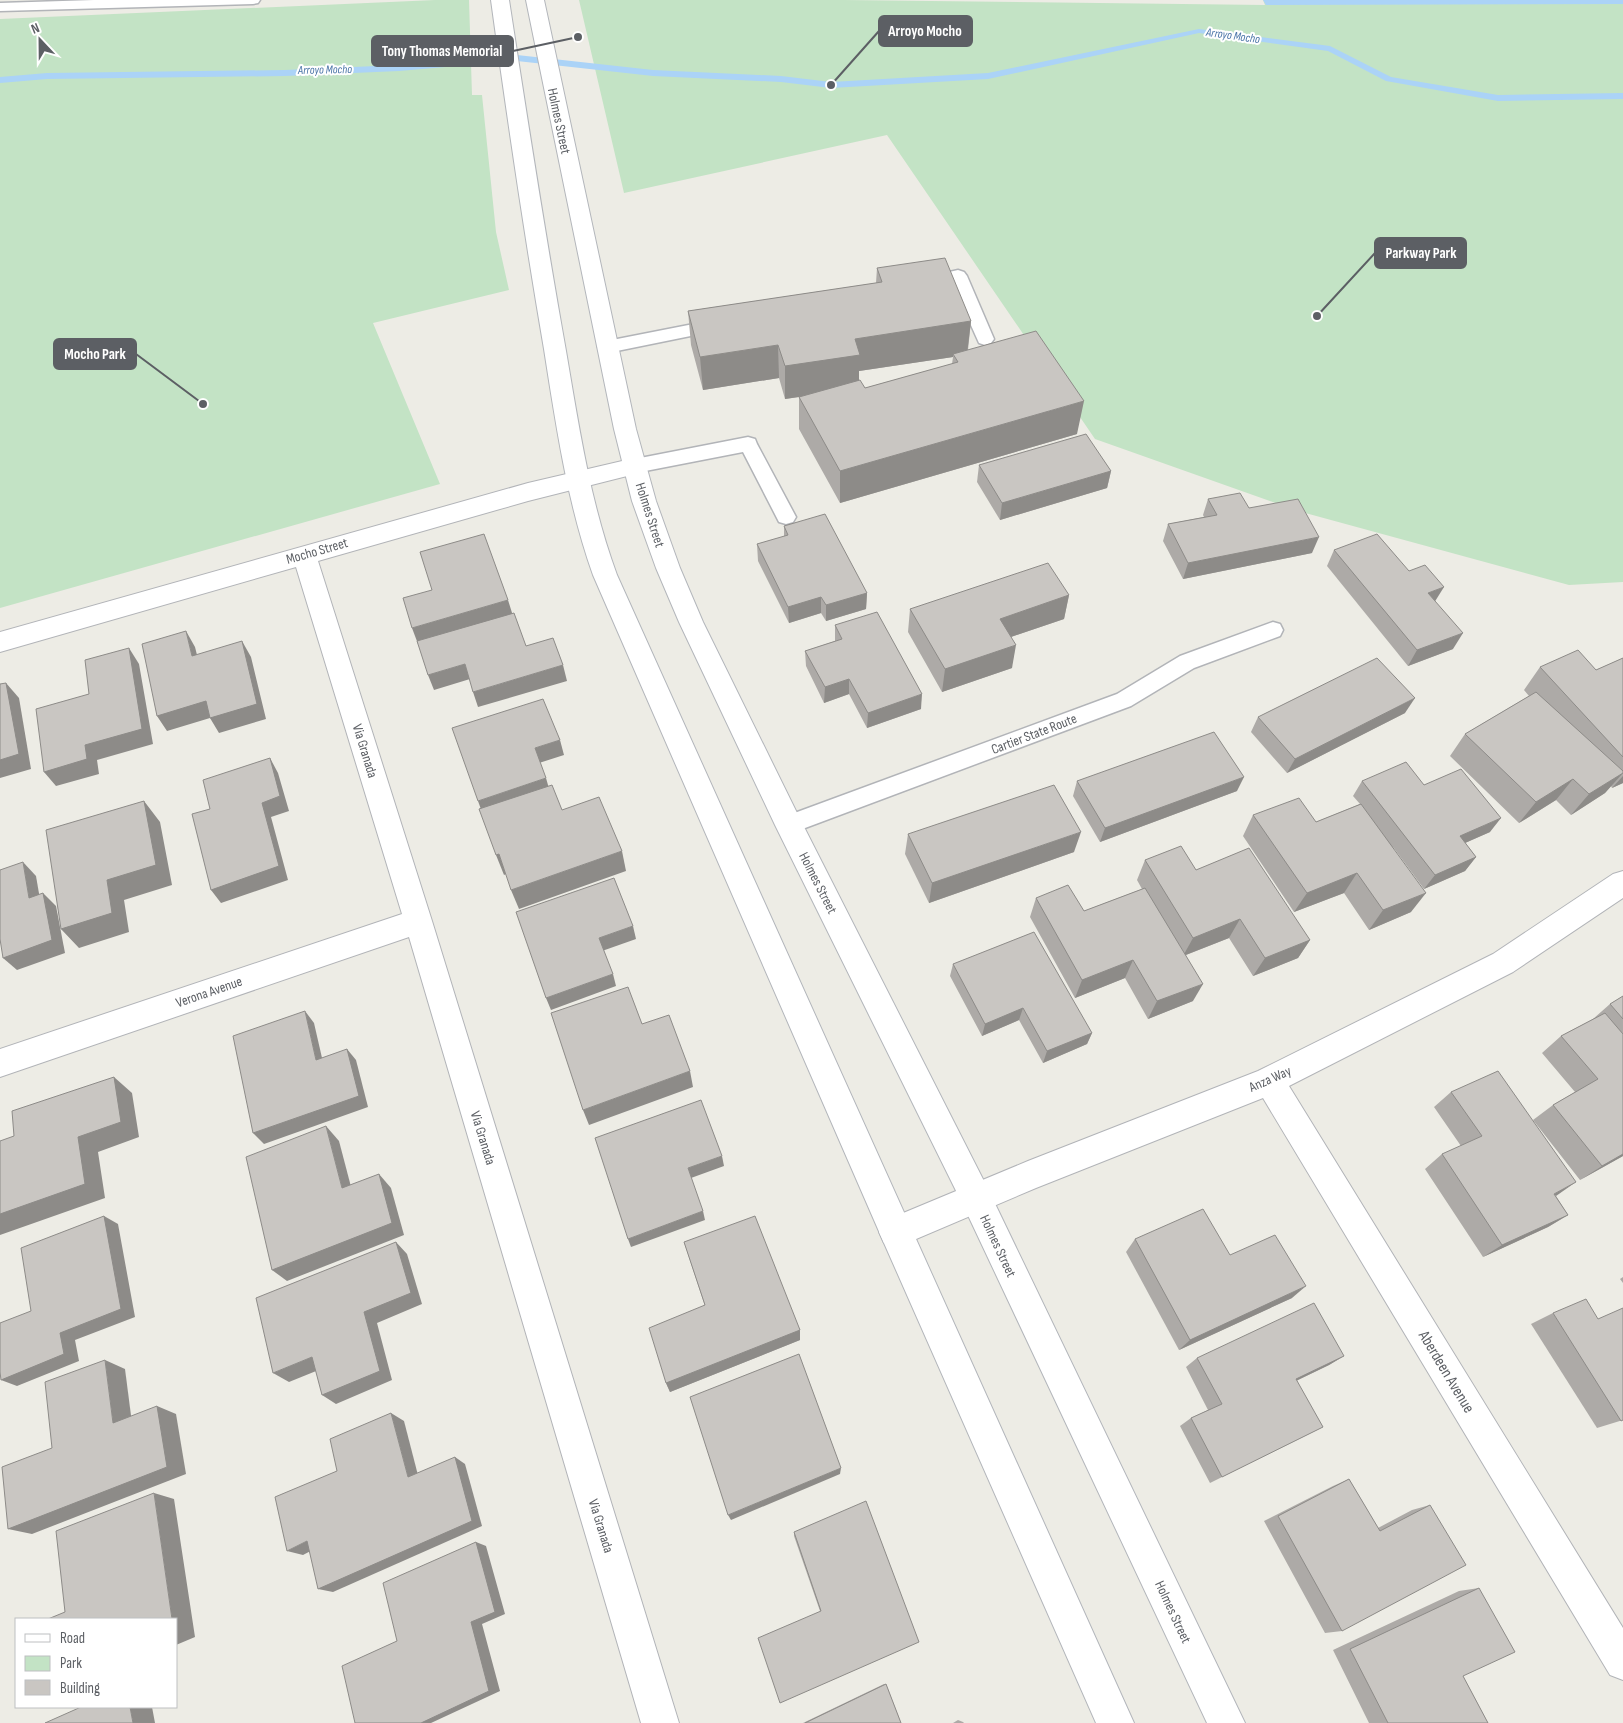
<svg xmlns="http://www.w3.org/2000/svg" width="1623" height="1723" font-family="'Sofia Sans Condensed',sans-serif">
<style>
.green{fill:#c3e3c5}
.water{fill:#abd3f7}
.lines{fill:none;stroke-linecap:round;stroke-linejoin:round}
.stream{fill:#abd3f7;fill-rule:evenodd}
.lane-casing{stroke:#b2b4b8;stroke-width:3}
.street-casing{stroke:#b2b4b8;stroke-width:2}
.secondary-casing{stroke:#b3b6bb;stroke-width:2}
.lane{fill:#fff;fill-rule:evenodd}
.street{fill:#fff;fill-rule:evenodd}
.secondary{fill:#fff;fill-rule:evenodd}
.wall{fill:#adaaa7;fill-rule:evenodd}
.shaded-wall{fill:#8d8b88}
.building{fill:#c9c6c2;stroke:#8d8b88}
.labels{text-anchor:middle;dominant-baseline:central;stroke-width:4;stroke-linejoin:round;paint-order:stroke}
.far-water-label{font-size:12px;font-style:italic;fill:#4a74a7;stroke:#fff}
.street-label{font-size:14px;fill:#5c5f64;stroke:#fff}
.near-street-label{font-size:16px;fill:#5c5f64;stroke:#fff}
.leader{fill:none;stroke:#5c5f64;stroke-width:2}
.callout-dot{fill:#5c5f64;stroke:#fff;stroke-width:2}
.callout{fill:#5c5f64;stroke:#5c5f64;stroke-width:2}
.callout-label{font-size:15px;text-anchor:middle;font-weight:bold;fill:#fff}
</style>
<rect width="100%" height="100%" fill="#edece5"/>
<!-- green -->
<g class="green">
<path d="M435,0H469L472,95H482L496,232L509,290L373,323L440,484L0,608V19Z"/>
<path d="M579,0H844L1265,5L1263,0H1623V582L1569,585L1298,511L1095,439L887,135L624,193Z"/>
</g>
<!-- water -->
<path class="water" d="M1263,0H1623V4L1266,5Z"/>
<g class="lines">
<!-- stream -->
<path class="stream" d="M1199,29L1330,46L1391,77L1498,95L1623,93V99L1498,101L1386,81L1328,51L1199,33L988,79L831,88L781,82L653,76L517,61L399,71L285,76L47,79L0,83V77L47,73L285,70L399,65L517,55L653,70L781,76L831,82L988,73Z"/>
<defs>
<g id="lane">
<path d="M94,0H260L258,3L253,4L0,11V3Z"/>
<path d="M958,270L964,272L967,276L994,339L991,343L985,345L979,343L952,283L924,289L918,287L915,283L918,279Z"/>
<path d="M719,319L725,321L728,325L725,329L607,353L601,351L598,347L601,343L607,341Z"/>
<path d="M748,437L755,439L757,444L796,517L793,522L786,524L779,522L743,452L635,473L628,471L626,466L628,461L635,459Z"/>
<path d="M1273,622L1280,624L1283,630L1280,636L1194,668L1131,706L789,834L781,832L778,825L781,818L1117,694L1180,656Z"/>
</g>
<g id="street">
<path d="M635,458L643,460L647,466L643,472L528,501L318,561L432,921L679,1723H641L409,937L0,1077V1049L402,914L296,567L0,652V632L528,483Z"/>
<path d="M1623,871V898L1513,972L1289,1086L1623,1628V1680L1610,1675L1263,1098L1036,1188L895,1248L884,1243L879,1232L884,1221L1028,1161L1258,1071L1493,954L1613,874Z"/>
</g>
<g id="secondary">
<path d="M491,0H509C527,117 545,234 566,351C579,427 590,502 617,575L1134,1723H1096L884,1243L593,575C567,502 556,425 544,349C524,233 507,117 491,0Z"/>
<path d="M526,0H544L636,429L656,501L680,568L703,622L799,817L987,1187L1245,1723H1207L965,1209L775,825L679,622L656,568L632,501L614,429Z"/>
</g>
</defs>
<!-- lane casing -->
<use href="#lane" class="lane-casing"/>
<!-- street casing -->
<use href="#street" class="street-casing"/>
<!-- secondary casing -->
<use href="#secondary" class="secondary-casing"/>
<!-- lane -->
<use href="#lane" class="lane"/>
<!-- street -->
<use href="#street" class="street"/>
<!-- secondary -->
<use href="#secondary" class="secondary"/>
</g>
<!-- wall -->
<g class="wall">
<path d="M877,268L971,321L968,350L1077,434L840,503L799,429V397L785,399L779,378L703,390L691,345L688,311L876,283ZM953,357L952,364L865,388L859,380V371Z"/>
<path d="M979,465L1111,471L1107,488L1000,520L977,482Z"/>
<path d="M1208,499L1249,508L1312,553L1183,579L1163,541L1168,524L1204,517L1203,515Z"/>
<path d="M784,526L867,593L866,609L826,621L821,613L789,623L758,561L757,544L784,537Z"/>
<path d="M1334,550L1409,571L1453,649L1408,666L1327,566Z"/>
<path d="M1069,595L1064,619L1011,637L1012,668L942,692L908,632L910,609Z"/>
<path d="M835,625L921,709L867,728L849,694L824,703L806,666L805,651L835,641Z"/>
<path d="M1623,658V783L1612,788L1611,786L1605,793L1571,815L1556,800L1519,823L1450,756L1465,734L1529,696L1524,690L1540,667L1596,670Z"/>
<path d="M1405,713L1287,773L1251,732L1258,717Z"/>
<path d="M1077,781L1237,791L1100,842L1073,796Z"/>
<path d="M1362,781L1424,785L1490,832L1465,843L1476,857L1465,871L1424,889L1393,847L1411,912L1369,930L1344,893L1294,912L1243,836L1253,815L1316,822L1360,804L1353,796Z"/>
<path d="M908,834L1074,852L929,903L905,854Z"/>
<path d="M1145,860L1196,870L1310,940L1298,958L1253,976L1229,938L1186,955L1193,1001L1148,1019L1125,978L1075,998L1030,917L1036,898L1084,911L1142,889L1137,880Z"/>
<path d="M953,964L1092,1033L1087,1044L1043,1063L1019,1020L982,1036L950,976Z"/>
<path d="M1623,996V1156L1580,1180L1533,1120L1553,1105L1575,1092L1542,1053L1561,1036L1593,1019L1610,1004Z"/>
<path d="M1451,1092L1556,1196L1568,1215L1548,1227L1483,1257L1425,1169L1442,1154L1461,1146L1434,1107Z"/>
<path d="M1135,1239L1230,1255L1292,1298L1179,1350L1126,1252Z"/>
<path d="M684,1242L800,1330V1340L670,1392L666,1383L705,1306Z"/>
<path d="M1623,1277V1283L1620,1279Z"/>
<path d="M1553,1313L1623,1420L1597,1428L1531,1324Z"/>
<path d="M1344,1356L1329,1365L1296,1381L1323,1427L1210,1483L1180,1426L1191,1418L1208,1410L1186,1367L1197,1358Z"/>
<path d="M1349,1479L1378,1528L1412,1510L1430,1505L1342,1631L1325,1633L1264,1521L1333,1486Z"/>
<path d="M794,1532L919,1642L820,1611L794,1536Z"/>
<path d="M1479,1588L1463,1676L1488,1723H1369L1333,1650L1459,1591Z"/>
<path d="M884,1684H886L901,1723H803Z"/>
<path d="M958,1720L963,1722L964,1723H953Z"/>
</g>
<!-- shaded-wall -->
<g class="shaded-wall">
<path d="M971,321L967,354H953V357L859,371V388L785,399V366L855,339Z"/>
<path d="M778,345L779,378L703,390L700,357Z"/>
<path d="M1084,401L1077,434L840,503V471Z"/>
<path d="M1111,471L1107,488L1000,520L1002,503Z"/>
<path d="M1319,537L1312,553L1183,579L1188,563Z"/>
<path d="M1444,587L1434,603L1428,593Z"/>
<path d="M867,593L866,609L826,621V605Z"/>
<path d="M1069,595L1064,619L996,642L1000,619Z"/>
<path d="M821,597V613L789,623L788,607Z"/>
<path d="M508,600L513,616L418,644L412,628Z"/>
<path d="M186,631L195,647L201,671L192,656Z"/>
<path d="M1463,633L1453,649L1408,666L1417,650Z"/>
<path d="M242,641L251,657L266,719L219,733L210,718L167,731L157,716Z"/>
<path d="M1016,645L1012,668L942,692L945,669Z"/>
<path d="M129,648L139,664L153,744L97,760L99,774L56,786L44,772L85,745Z"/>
<path d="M465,664L470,679L434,690L428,675Z"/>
<path d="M563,665L567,681L478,707L473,692Z"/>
<path d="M849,679V694L824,703L825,687Z"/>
<path d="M6,683L19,698L31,769L0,778V760Z"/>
<path d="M922,694L921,709L867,728L868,713Z"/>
<path d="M1415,698L1405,713L1287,773L1295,759Z"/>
<path d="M560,740L564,755L539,763L535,748Z"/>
<path d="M270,758L278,773L289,811L271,817L288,880L221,903L211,890L262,803Z"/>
<path d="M1623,773L1605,793L1571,815L1589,794Z"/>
<path d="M1623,776V783L1612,788Z"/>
<path d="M1244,777L1237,791L1100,842L1105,828Z"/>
<path d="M546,778L550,792L483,815L478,801Z"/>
<path d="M1573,779L1556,800L1519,823L1536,802Z"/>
<path d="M144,801L160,822L172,885L124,900L129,932L79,948L61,929L107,880Z"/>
<path d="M1501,818L1490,832L1449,850L1460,836Z"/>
<path d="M1081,832L1074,852L929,903L932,883Z"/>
<path d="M622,851L626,871L519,909L511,890Z"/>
<path d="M499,854L506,874L504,875L496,855Z"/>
<path d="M1476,857L1465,871L1424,889L1435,875Z"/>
<path d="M23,862L36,876L42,911L29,898Z"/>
<path d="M1357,873L1344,893L1294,912L1307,893Z"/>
<path d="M43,893L56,906L65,953L17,970L3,958Z"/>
<path d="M1426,893L1411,912L1369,930L1383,910Z"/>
<path d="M1240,919L1229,938L1183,956L1193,938Z"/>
<path d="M633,926L636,939L602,951L599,938Z"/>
<path d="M1310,940L1298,958L1253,976L1265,958Z"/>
<path d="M1133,960L1125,978L1075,998L1082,980Z"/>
<path d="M613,974L616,986L551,1010L546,998Z"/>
<path d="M1203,984L1193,1001L1148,1019L1157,1001Z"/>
<path d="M1023,1008L1019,1020L982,1036L985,1024Z"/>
<path d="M305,1011L314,1023L325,1071L316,1060Z"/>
<path d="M1092,1033L1087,1044L1043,1063L1047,1051Z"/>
<path d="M347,1049L356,1060L368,1107L264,1144L253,1133Z"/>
<path d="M690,1071L693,1087L589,1125L583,1110Z"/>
<path d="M114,1077L132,1093L139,1137L98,1152L105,1198L0,1235V1214L78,1137Z"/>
<path d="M326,1126L339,1141L355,1202L342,1188Z"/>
<path d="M1623,1154V1156L1580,1180L1602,1166Z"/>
<path d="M722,1156L724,1166L691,1178L688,1168Z"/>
<path d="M379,1174L391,1188L404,1235L287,1281L272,1270Z"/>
<path d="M1576,1182L1556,1196L1554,1194Z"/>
<path d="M703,1211L705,1220L631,1247L628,1239Z"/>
<path d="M1568,1215L1548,1227L1483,1257L1502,1245Z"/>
<path d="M104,1216L118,1224L135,1317L75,1340L79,1361L17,1386L1,1380L60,1333Z"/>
<path d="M396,1242L407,1254L422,1304L377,1323L392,1380L336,1404L322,1395L364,1312Z"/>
<path d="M1306,1286L1292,1298L1179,1350L1190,1340Z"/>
<path d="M800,1330V1340L670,1392L666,1383Z"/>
<path d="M1344,1356L1329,1365L1281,1388L1296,1379Z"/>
<path d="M312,1357L326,1367L289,1382L273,1373Z"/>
<path d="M105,1360L125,1369L133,1431L113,1423Z"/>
<path d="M157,1406L176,1414L186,1474L32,1534L8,1529Z"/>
<path d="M391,1413L404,1421L420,1483L408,1477Z"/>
<path d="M455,1457L465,1464L482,1526L333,1592L318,1589Z"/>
<path d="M841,1468L840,1474L731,1520L728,1515Z"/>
<path d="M154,1493L174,1499L195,1637L176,1645V1619H172Z"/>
<path d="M307,1541L322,1545L303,1555L287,1551Z"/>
<path d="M476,1542L486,1546L505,1614L482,1624L500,1691L431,1723H421L471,1622Z"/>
<path d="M130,1707H152L155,1723H133Z"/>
</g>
<!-- building -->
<g class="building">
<path d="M945,258L971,321L855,339L860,355L785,366L778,345L700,357L688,311L882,282L877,268Z"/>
<path d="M1036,331L1084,401L840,471L799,397L860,380L865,388L958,362L953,354Z"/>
<path d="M1086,434L1111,471L1002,503L979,465Z"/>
<path d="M1240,493L1249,508L1298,499L1319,537L1188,563L1168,524L1217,515L1208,499Z"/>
<path d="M825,514L867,593L826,605L821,597L788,607L757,544L788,535L784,526Z"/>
<path d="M484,534L508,600L412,628L403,598L432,590L420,552Z"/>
<path d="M1377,534L1409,571L1425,565L1444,587L1428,593L1463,633L1417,650L1334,550Z"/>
<path d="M1048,563L1069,595L1000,619L1016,645L945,669L910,609Z"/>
<path d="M877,612L922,694L868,713L849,679L825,687L805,651L842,639L835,625Z"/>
<path d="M514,613L526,646L553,638L563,665L473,692L465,664L428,675L417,641Z"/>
<path d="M186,631L192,656L242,641L257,704L210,718L206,701L157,716L142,644Z"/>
<path d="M129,648L142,729L85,745L87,759L44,772L36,709L89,694L85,660Z"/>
<path d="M1578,650L1596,670L1623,658V757L1540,667Z"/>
<path d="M1377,658L1415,698L1295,759L1258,717Z"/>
<path d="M6,683L19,754L0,760V684Z"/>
<path d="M1536,692L1623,771V773L1589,794L1573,779L1536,802L1465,734Z"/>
<path d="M543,699L560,740L535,748L546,778L478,801L452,728Z"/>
<path d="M1214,732L1244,777L1105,828L1077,781Z"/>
<path d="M270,758L280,796L262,803L279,866L211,890L192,814L210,809L203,780Z"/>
<path d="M1406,762L1424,785L1461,769L1501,818L1460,836L1476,857L1435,875L1362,781Z"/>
<path d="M552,785L562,810L599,797L622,851L511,890L499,854L496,855L479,809Z"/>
<path d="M1054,785L1081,832L932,883L908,834Z"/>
<path d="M1299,798L1316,822L1361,804L1426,893L1383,910L1357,873L1307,893L1253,815Z"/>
<path d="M144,801L156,865L107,880L112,913L61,929L46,830Z"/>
<path d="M1181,846L1196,870L1249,848L1310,940L1265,958L1240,919L1193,938L1145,860Z"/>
<path d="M23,862L29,898L43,893L52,940L3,958L0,939V870Z"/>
<path d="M614,878L633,926L599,938L613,974L546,998L516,912Z"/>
<path d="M1068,885L1084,911L1145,888L1203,984L1157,1001L1133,960L1082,980L1036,898Z"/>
<path d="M1034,932L1092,1033L1047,1051L1023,1008L985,1024L953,964Z"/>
<path d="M628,987L642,1024L669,1015L690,1071L583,1110L551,1013Z"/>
<path d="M1623,996V1019L1610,1004Z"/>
<path d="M305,1011L316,1060L347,1049L359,1096L253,1133L233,1036Z"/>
<path d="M1605,1013L1623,1034V1154L1602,1166L1553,1105L1598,1079L1561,1036Z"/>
<path d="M1498,1071L1576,1182L1554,1194L1568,1215L1502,1245L1442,1154L1482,1136L1451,1092Z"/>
<path d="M114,1077L121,1122L78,1137L85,1184L0,1214V1141L14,1136L12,1111Z"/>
<path d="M701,1100L722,1156L688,1168L703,1211L628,1239L595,1138Z"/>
<path d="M326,1126L342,1188L379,1174L392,1223L272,1270L246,1157Z"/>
<path d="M1203,1209L1230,1255L1275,1235L1306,1286L1190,1340L1135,1239Z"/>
<path d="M104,1216L121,1309L60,1333L64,1354L1,1380L0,1372V1323L31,1311L21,1248Z"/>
<path d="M755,1216L800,1330L666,1383L649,1328L705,1305L684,1242Z"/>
<path d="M396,1242L411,1293L364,1312L380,1371L322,1395L312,1357L273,1373L256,1298Z"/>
<path d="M1586,1299L1598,1319L1623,1308V1420L1621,1421L1553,1313Z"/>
<path d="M1314,1303L1344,1356L1296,1379L1323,1427L1222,1477L1191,1418L1222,1404L1197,1358Z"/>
<path d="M799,1354L841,1468L728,1515L690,1397Z"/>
<path d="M105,1360L113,1423L157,1406L167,1467L8,1529L2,1467L52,1448L45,1382Z"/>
<path d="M391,1413L408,1477L455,1457L472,1521L318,1589L307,1541L287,1551L275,1497L337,1471L330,1439Z"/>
<path d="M1349,1479L1380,1531L1430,1505L1466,1565L1342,1631L1278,1516Z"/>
<path d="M154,1493L172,1619H48L65,1612L56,1531Z"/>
<path d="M866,1501L919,1642L780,1703L758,1638L821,1611L794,1532Z"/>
<path d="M476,1542L495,1612L471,1622L489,1691L421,1723H355L342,1666L397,1641L383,1583Z"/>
<path d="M1479,1588L1515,1652L1463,1676L1488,1723H1388L1350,1649Z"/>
<path d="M886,1684L901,1723H805Z"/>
<path d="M81,1707H130L133,1723H45Z"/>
</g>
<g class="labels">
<!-- far-water labels -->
<g class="far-water-label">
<text transform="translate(1233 36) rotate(8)">Arroyo Mocho</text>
<text transform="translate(325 70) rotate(-1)">Arroyo Mocho</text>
</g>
<!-- street labels -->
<g class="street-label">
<text transform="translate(559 121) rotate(78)">Holmes Street</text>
<text transform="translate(650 515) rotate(72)">Holmes Street</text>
<text transform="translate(317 551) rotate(-16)">Mocho Street</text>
<text transform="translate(1034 734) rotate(-21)">Cartier State Route</text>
<text transform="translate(365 751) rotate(73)">Via Granada</text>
<text transform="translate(818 883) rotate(63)">Holmes Street</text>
<text transform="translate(209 992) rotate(-19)">Verona Avenue</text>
<text transform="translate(1270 1079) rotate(-24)">Anza Way</text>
<text transform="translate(483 1138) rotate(73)">Via Granada</text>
<text transform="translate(998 1246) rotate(65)">Holmes Street</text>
<text transform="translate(601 1526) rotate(73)">Via Granada</text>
<text transform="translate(1173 1612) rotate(65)">Holmes Street</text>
</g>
<!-- near-street labels -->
<g class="near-street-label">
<text transform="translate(1446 1372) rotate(59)">Aberdeen Avenue</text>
</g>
</g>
<!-- callouts -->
<path class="leader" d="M831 85L879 31M578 37L513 51M1317 316L1375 253M203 404L136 354"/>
<g class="callout-dot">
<circle cx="831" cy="85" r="5"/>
<circle cx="578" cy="37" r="5"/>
<circle cx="1317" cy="316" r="5"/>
<circle cx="203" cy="404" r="5"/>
</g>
<g class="callout">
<rect x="879" y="16" width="93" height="30" rx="5"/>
<rect x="372" y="36" width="141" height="30" rx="5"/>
<rect x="1375" y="238" width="91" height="30" rx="5"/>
<rect x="54" y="339" width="82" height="30" rx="5"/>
</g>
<g class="callout-label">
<text x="925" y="36">Arroyo Mocho</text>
<text x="442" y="56">Tony Thomas Memorial</text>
<text x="1421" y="258">Parkway Park</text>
<text x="95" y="359">Mocho Park</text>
</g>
<!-- legend -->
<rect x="15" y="1618" width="162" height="90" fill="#ffffff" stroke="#bebfc1"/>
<rect x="25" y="1634" width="25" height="8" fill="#ffffff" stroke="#bebfc1"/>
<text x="60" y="1643" font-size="15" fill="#5c5f64">Road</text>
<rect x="25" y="1656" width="25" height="15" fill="#c3e3c5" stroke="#bebfc1"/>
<text x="60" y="1668" font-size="15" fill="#5c5f64">Park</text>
<rect x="25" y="1680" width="25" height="15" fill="#c9c6c2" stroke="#bebfc1"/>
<text x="60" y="1693" font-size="15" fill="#5c5f64">Building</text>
<!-- north arrow -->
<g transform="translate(40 40) rotate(338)" stroke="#ffffff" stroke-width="4" paint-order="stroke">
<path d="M0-4L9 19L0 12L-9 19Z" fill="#5c5f64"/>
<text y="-8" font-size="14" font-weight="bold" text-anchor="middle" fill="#5c5f64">N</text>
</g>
</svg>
